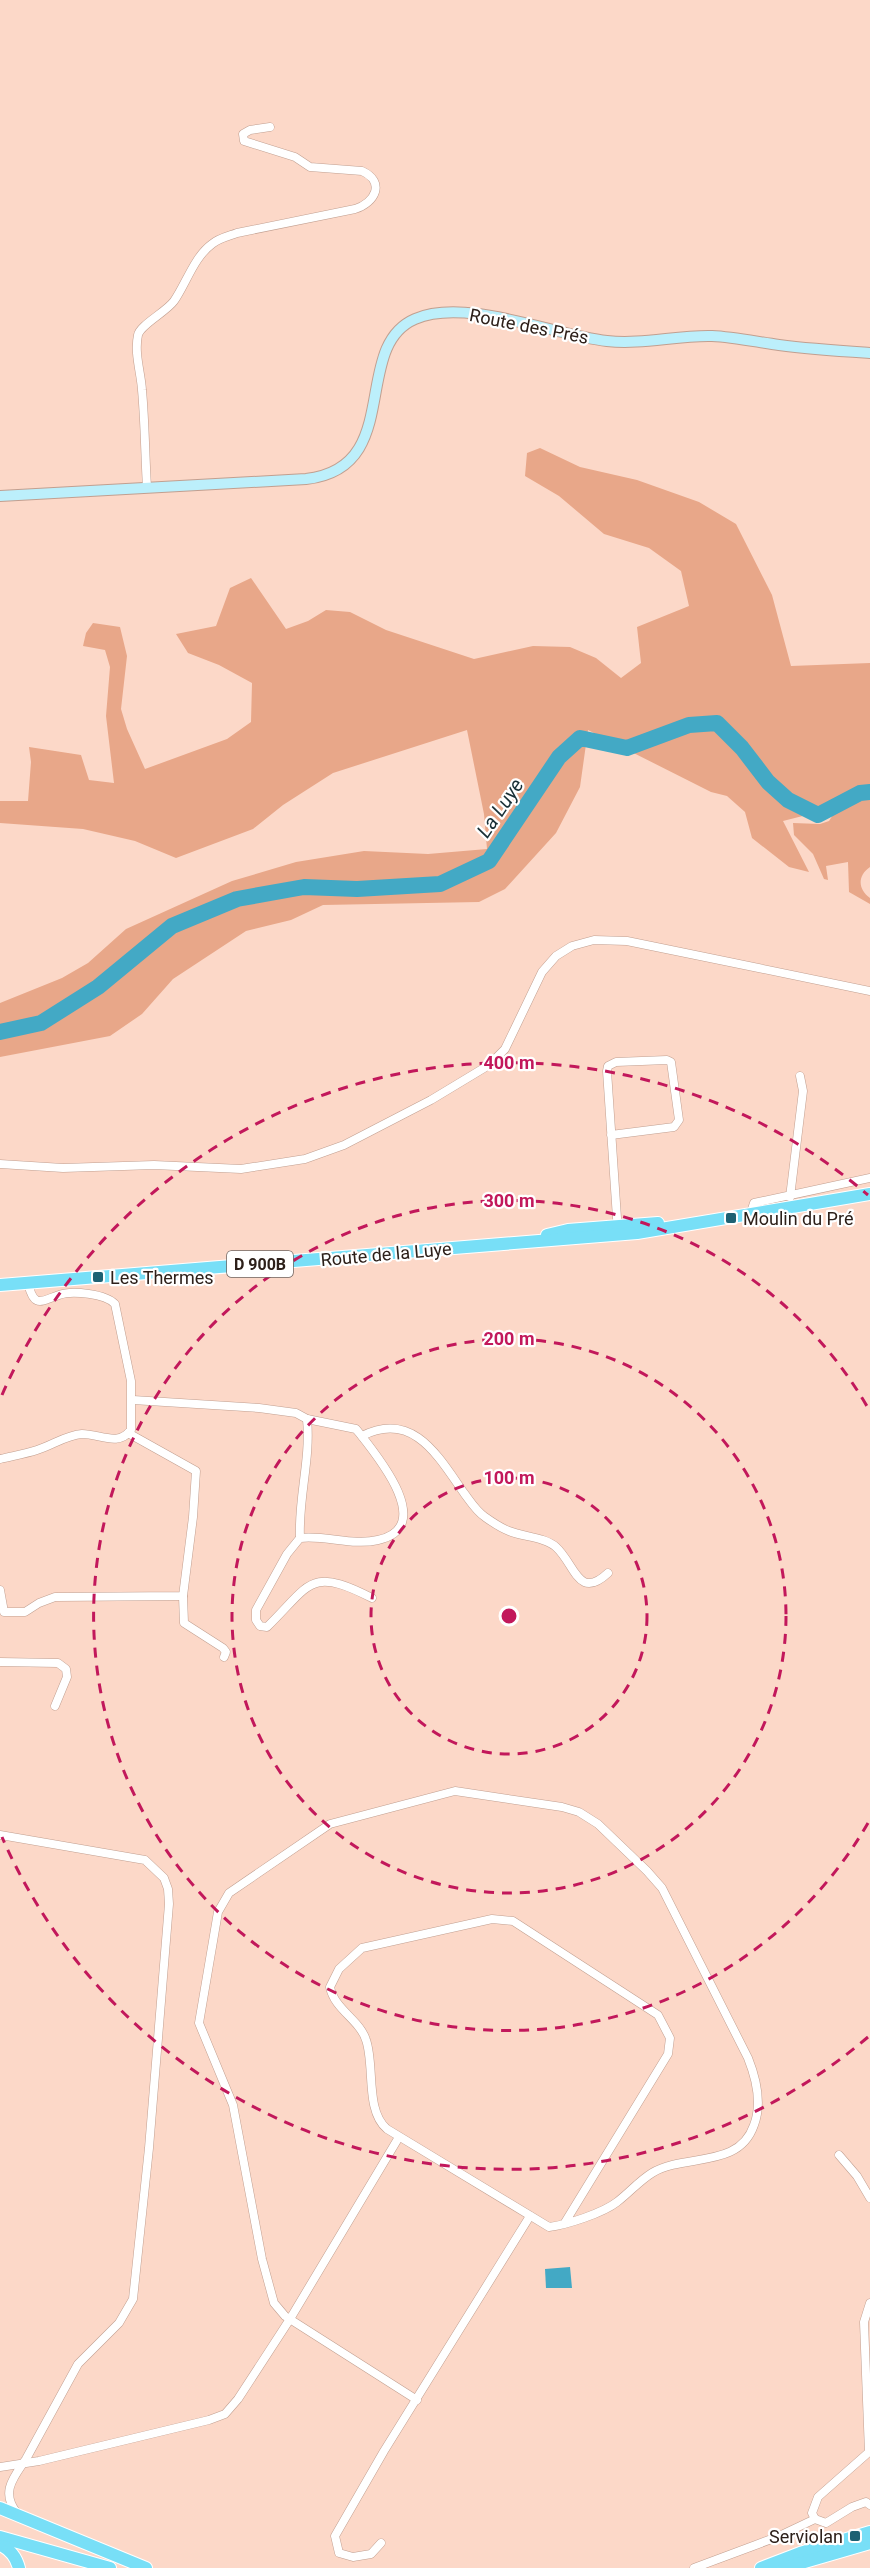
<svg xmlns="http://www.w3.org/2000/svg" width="870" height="2568" font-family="Roboto,sans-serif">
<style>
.green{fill:#e8a789}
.water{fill:#43a9c5}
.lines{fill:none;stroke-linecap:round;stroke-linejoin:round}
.river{stroke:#43a9c5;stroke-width:16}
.street-casing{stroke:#c19f90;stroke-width:9}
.secondary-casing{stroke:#c19f90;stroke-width:12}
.primary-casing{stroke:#fff;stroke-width:14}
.street{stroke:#fff;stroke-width:8}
.secondary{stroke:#bceffb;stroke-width:10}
.primary{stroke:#78dff7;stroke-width:12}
.ring{fill:none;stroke:#c2185b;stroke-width:3;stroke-dasharray:10 8}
.poi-dot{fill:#1d6173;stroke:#fff;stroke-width:2}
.labels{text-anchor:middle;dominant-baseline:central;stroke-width:4.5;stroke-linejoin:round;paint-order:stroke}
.shield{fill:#fff;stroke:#6c635f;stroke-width:1.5}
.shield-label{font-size:16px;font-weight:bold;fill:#2d201a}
.street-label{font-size:18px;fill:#2d201a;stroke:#fff}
.poi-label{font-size:18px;fill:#2d201a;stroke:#fff;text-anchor:start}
.water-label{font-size:20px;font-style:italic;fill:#182f36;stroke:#fff}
.centre{fill:#c2185b;stroke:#fff;stroke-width:3}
.ring-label{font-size:18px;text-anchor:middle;font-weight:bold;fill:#c2185b;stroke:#fff;stroke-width:4.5;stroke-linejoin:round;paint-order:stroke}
</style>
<rect width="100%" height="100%" fill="#fcd8c8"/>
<!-- green -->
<path class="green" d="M540,448L580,467L637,480L699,502L736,524L772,595L791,666L870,663V867C857,876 858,889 870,898V904L849,892L848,862L826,866L828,880L824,879L813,854L794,835L793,823L820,824L829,821L838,807L783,821L809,872L789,867L752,838L745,812L727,796L711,792L588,730L580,787L556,833L505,889L479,902L323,905L291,920L246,931L173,979L142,1014L110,1036L0,1057V1003L62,978L88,963L126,929L232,881L296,862L364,851L428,854L487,849L484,814L467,730L333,773L283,805L253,829L176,858L135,841L83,829L0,823V801H28L31,762L29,747L81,755L89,780L114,783L106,716L110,667L105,650L83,646L86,633L93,623L120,627L127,656L121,709L127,729L145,769L227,739L251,722L252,683L219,665L188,653L176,634L216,626L230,588L251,578L286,629L308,621L326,610L350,612L386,630L474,659L533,646L570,647L596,658L621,678L641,663L637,627L689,606L681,571L649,548L604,534L559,496L525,476L527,453Z"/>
<!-- water -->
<path class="water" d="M570,2267L572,2288H546L545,2269Z"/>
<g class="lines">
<!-- river -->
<path class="river" d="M0,1032L41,1023L98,987L172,926L237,899L304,887L357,889L440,884L489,861L559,757L580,738L627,748L689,725L717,723L742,748L768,782L788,800L818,815L860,793L870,792"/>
<defs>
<g id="street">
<path d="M147,487C145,455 145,423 142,390C141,373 134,353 138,335C140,325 166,312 174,301C186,284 194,257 212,244C219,238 229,236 237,233L355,209C375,203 386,182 362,171L310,167L295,157L244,141L243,134L250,130L270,127"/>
<path d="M611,1135L674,1127L679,1120L671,1062L667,1060L616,1062L608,1066L607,1071L617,1218L618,1230"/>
<path d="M0,1164L63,1168L154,1165L241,1169L305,1159L344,1145L431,1100L489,1065L505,1049L542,972L556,956L572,946L594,940L627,941L870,991"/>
<path d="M790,1197L803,1091L800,1076"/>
<path d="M750,1215L754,1203L870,1178"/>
<path d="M133,1400L259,1408L296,1413L307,1419L356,1429C375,1453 438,1527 378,1540C353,1546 326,1535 300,1538L287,1554L256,1610V1620L260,1626L267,1627C311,1584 309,1566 372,1598"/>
<path d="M362,1436C413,1410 438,1456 464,1493C470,1501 476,1511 485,1517C492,1522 501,1528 509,1531C523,1537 545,1537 556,1547C575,1564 578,1601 608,1573"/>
<path d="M0,1459C12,1456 25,1454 37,1450C53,1445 66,1435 82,1434C100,1434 118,1447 131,1430V1381L115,1304C106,1294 72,1290 59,1295C41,1301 34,1309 28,1283"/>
<path d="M300,1538C298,1498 311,1459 307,1419"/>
<path d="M0,1590L4,1612H25L39,1603L55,1597L183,1596L193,1517L196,1471L128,1433"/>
<path d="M183,1596L184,1623L223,1648L226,1652L224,1657"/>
<path d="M0,1662L58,1663L66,1669L67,1677L55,1706"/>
<path d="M0,1835L145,1860L164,1878L168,1889L169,1904L149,2148L133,2299L119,2323L78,2364L26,2459C14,2477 0,2492 17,2513"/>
<path d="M839,2155L857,2176L870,2198"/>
<path d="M870,2303L864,2322L869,2452L818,2497L812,2513L815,2519L826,2523L852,2507L866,2502L870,2505"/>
<path d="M417,2400L285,2316L274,2303L262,2259L233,2105L199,2023L218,1912L229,1893L330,1824L455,1791L562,1807L579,1812L598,1824L647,1871L662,1888L748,2058C756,2078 762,2104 754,2125C739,2169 686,2153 652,2173C639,2181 629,2193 617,2202C603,2213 566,2225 549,2227L387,2129C365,2111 375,2065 366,2040C360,2020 334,2009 330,1987L339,1969L362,1948L492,1919L513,1921L658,2015L670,2038L668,2054L564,2224"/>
<path d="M0,2467L39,2461L209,2420L225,2414L238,2399L290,2319L399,2137"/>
<path d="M381,2543L371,2554L353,2557L339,2553L335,2536L384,2451L530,2216"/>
<path d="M694,2568L777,2537L815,2519"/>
</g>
<path id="secondary" d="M0,496L306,479C405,468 350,347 415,319C465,297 553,335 607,341C642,345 677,335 712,336C734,337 757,342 779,345C809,349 840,351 870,353"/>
<g id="primary">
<path d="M547,1235L568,1230L658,1223"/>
<path d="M0,1285L637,1233L870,1194"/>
<path d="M0,2508L146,2568"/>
<path d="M0,2537L110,2568"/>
<path d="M0,2545C10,2549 16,2557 19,2568"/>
<path d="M761,2568L800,2553L870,2532"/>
<path d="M784,2568L870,2543"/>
</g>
</defs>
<!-- street casing -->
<use href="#street" class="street-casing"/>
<!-- secondary casing -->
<use href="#secondary" class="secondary-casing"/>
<!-- primary casing -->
<use href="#primary" class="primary-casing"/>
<!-- street -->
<use href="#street" class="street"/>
<!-- secondary -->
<use href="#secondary" class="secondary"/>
<!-- primary -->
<use href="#primary" class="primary"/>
</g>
<!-- distance rings -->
<g class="ring">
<circle cx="509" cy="1616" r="138"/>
<circle cx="509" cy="1616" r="277"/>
<path d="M868 1823A415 415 0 1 1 868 1408"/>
<path d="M868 2037A553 553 0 0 1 2 1837M2 1395A553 553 0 0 1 868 1195"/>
</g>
<!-- markers -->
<g class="poi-dot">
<rect x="725" y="1212" width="12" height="12" rx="3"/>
<rect x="92" y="1271" width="12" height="12" rx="3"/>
<rect x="849" y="2530" width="12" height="12" rx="3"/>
</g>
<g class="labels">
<!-- shield labels -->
<rect class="shield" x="227" y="1251" width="66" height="26" rx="4.5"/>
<g class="shield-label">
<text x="260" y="1264">D 900B</text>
</g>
<!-- street labels -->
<g class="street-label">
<text transform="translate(529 326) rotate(11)">Route des Prés</text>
<text transform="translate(386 1254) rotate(-5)">Route de la Luye</text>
</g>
<!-- poi labels -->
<g class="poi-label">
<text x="743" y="1218">Moulin du Pré</text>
<text x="110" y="1277">Les Thermes</text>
<text x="843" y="2536" text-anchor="end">Serviolan</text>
</g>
<!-- water labels -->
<g class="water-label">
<text transform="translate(500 808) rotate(-56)">La Luye</text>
</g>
</g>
<circle cx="509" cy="1616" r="9" class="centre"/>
<g class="ring-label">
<text x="509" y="1069">400 m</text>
<text x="509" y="1207">300 m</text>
<text x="509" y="1345">200 m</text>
<text x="509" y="1484">100 m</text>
</g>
</svg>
